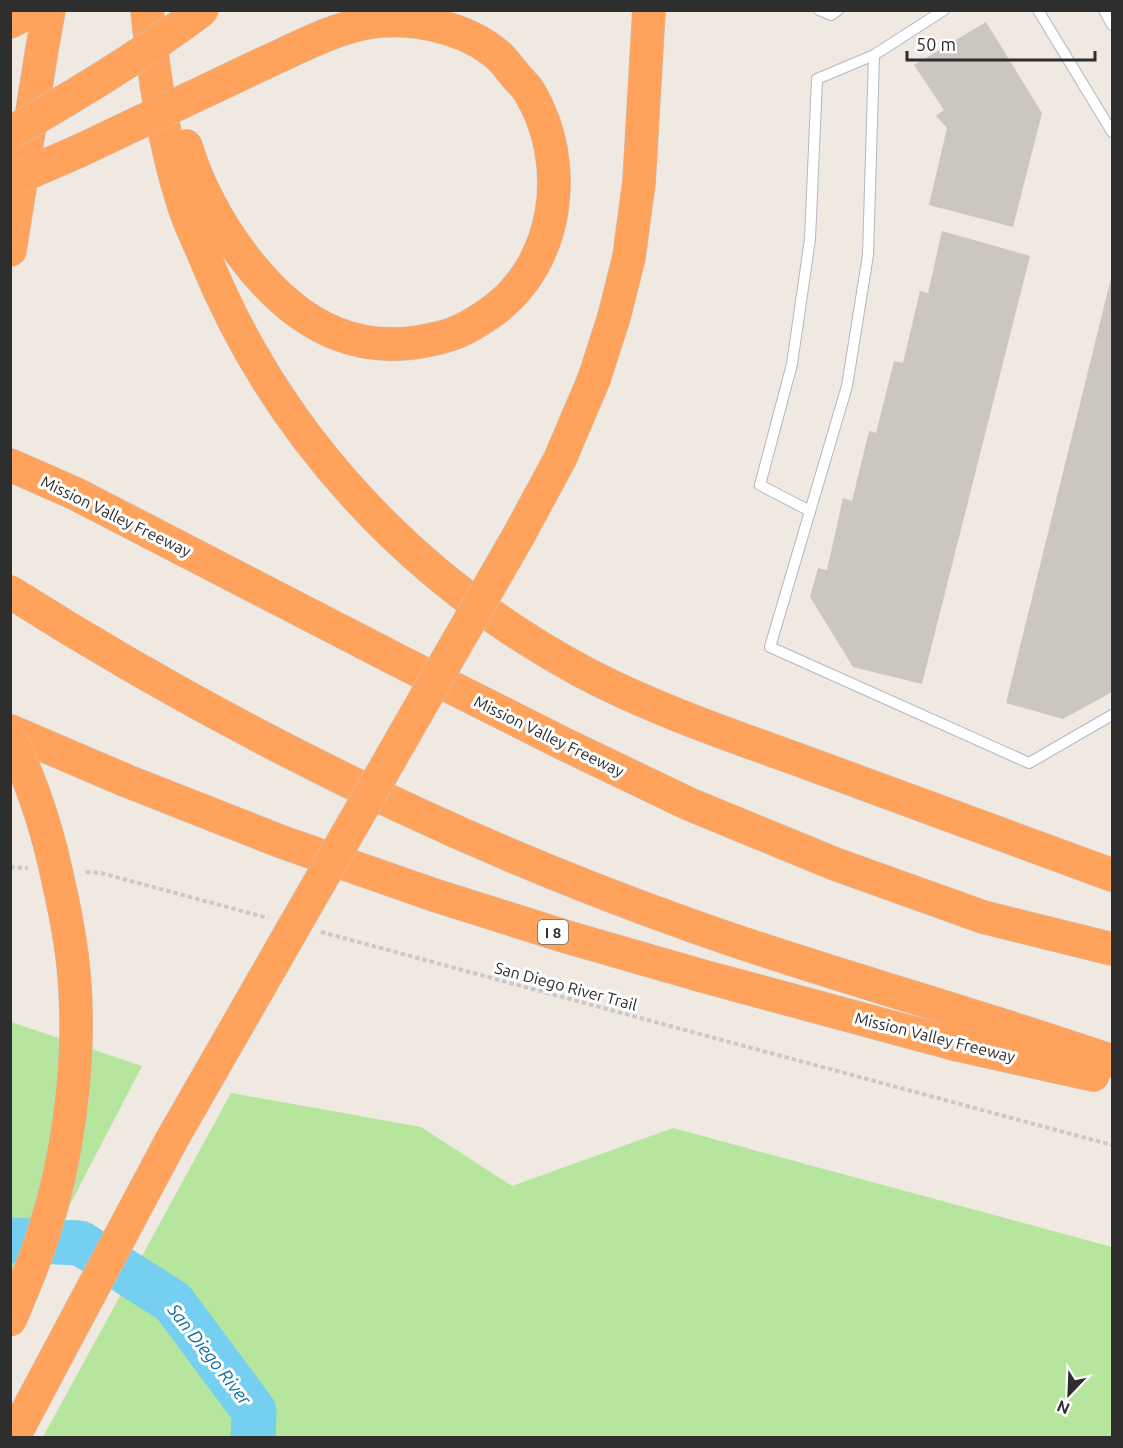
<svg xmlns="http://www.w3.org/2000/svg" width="1123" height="1448" font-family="Ubuntu,sans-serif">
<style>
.green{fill:#b6e59e}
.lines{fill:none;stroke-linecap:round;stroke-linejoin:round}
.river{stroke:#75cff0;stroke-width:45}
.building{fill:#cbc7bf}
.lane-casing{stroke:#b4b7c1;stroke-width:12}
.highway-casing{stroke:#c9c9c9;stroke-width:34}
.path{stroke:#c9c9c9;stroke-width:4;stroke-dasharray:4.5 3;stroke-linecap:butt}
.lane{stroke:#fff;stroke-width:10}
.highway{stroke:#ffa35c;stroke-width:33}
.highway-bridge-casing{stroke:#c9c9c9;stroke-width:34;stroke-linecap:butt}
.highway-bridge{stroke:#ffa35c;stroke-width:33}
.labels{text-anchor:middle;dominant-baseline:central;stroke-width:6;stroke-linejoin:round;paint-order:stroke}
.shield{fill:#fff;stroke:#6d6d6d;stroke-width:1.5}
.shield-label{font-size:15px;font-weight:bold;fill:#2e2e2e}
.street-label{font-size:16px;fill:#2e2e2e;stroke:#fff}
.water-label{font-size:18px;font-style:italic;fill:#0d6fa3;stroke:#fff}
</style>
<rect width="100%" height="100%" fill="#efe9e1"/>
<!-- green -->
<g class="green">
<path d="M11,1022L142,1066L11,1318Z"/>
<path d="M231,1093L421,1127L512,1186L673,1128L1112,1247V1437H43Z"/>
</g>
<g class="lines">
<!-- river -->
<path class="river" d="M10,1240L80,1243L173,1302L254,1411L253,1438"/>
</g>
<!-- building -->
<g class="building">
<path d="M986,22L1042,113L1013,227L929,205L947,128L936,116L944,110L914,65Z"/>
<path d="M942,231L1030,256L922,684L853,667L810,597L818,568L827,570L843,498L852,501L869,431L876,433L894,361L903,363L920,291L928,293Z"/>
<path d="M1112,274V692L1063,719L1006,703Z"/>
</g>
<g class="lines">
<defs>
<g id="lane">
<path d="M819,10L831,15L838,10"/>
<path d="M944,10L874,55L868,255L847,386L770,647L1029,763L1112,715"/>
<path d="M1038,10L1112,132"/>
<path d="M1104,10L1112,25"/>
<path d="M810,511L760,485L792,364L810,239L817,79L874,55"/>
</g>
<g id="highway">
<path d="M147,10C154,75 163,141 183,203C188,221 197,238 204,255C276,435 412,580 583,672C655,710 733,736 810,764C911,801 1012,838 1112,875"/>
<path d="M10,22L33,10"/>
<path d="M186,146C206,215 266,305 335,333C369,347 403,347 438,338C458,334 474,324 490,313C559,265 572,164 530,93C526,86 520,81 515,75C510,69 505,62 499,56C467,28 414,16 372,22C333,28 296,49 260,65"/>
<path d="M10,250L42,49L49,10"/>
<path d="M10,465L74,493L401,662L564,744L689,804L835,864L983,917L1112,949"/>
<path d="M520,533L560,459L594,379L614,317L629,257L639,182L649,10"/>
<path d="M10,592C222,726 451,840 687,924C786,960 886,988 986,1020C1028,1033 1070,1047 1112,1061"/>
<path d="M10,731L127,781L282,842L434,895L567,937L706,977L958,1045L1093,1075"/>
<path d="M13,1438L171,1141"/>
</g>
</defs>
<!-- lane casing -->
<use href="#lane" class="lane-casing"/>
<!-- highway casing -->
<use href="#highway" class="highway-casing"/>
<!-- path -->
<g class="path">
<path d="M10,867L28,868"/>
<path d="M86,872L101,873L268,918"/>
<path d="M321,932L1112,1145"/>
</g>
<!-- lane -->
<use href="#lane" class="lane"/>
<!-- highway -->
<use href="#highway" class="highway"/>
<defs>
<g id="highway-bridge">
<path d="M10,133C76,95 141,56 202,10"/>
<path d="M10,181L79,151L260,65"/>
<path d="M10,738C32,782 48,831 58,880C66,915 73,951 75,988C80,1067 68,1159 43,1235C34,1264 22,1292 10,1320"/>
<path d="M171,1141L520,533"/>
</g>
</defs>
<!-- highway-bridge casing -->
<use href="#highway-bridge" class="highway-bridge-casing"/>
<!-- highway-bridge -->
<use href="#highway-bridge" class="highway-bridge"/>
</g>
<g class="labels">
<!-- shield labels -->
<rect class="shield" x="538" y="920" width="30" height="24" rx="4.5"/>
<g class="shield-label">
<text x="553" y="932">I 8</text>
</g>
<!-- street labels -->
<g class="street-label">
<text transform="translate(116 516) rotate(26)">Mission Valley Freeway</text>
<text transform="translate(549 736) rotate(26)">Mission Valley Freeway</text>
<text transform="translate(566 986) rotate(15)">San Diego River Trail</text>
<text transform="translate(935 1037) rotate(14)">Mission Valley Freeway</text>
</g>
<!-- water labels -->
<g class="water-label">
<text transform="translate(210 1354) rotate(52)">San Diego River</text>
</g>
</g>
<!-- border -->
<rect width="1123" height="1448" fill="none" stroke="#2e2e2e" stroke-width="24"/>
<!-- north arrow -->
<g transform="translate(1069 1394) rotate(203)" stroke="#ffffff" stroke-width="4.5" paint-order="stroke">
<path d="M0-4.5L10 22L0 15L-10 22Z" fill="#2e2e2e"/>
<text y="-9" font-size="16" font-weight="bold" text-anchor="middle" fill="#2e2e2e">N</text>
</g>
<!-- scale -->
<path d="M907 51v9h188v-9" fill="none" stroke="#2e2e2e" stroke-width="3"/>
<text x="916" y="51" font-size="18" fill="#2e2e2e" stroke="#ffffff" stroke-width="4.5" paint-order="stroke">50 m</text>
</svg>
